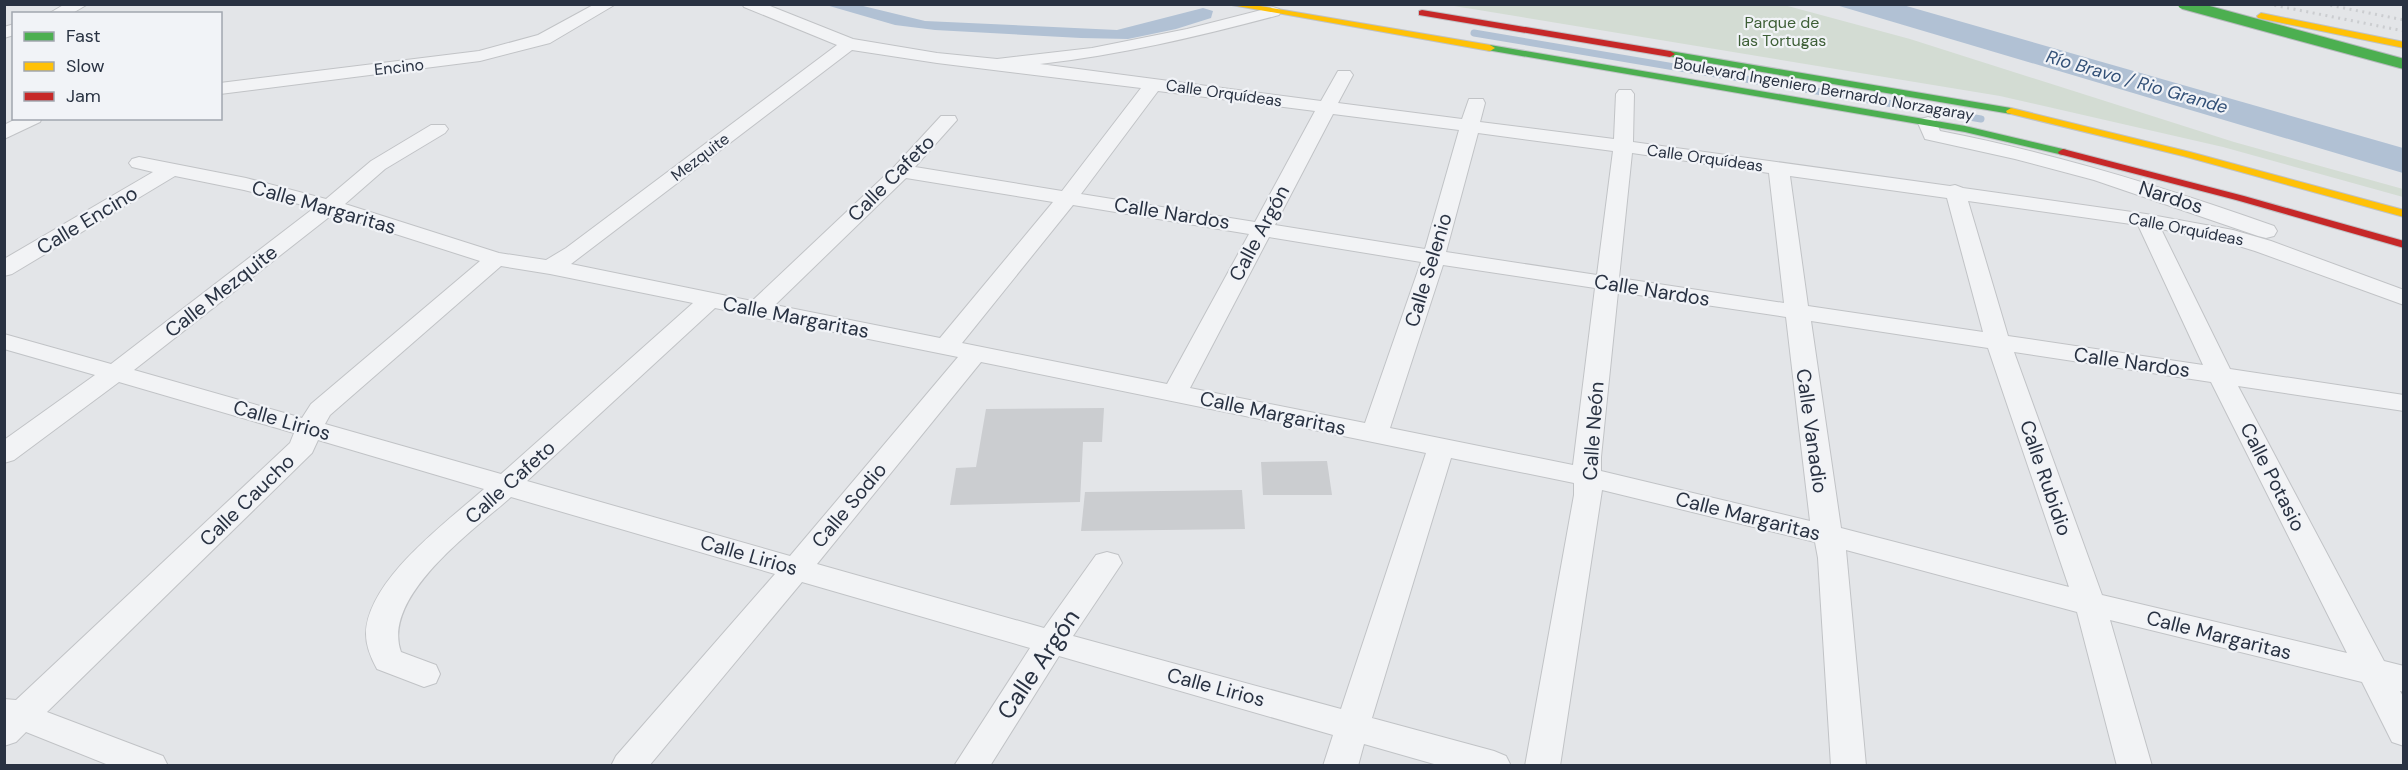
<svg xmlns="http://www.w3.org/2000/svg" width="2408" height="770" font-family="'DM Sans',sans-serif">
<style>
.green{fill:#d3dcd3}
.water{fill:#b1c1d4}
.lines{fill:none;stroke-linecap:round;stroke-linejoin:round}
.stream{stroke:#b1c1d4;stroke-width:7}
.building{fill:#cbcdd0}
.street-casing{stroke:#c1c3c6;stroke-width:2}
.fast-casing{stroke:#bfc2c6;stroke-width:2}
.slow-casing{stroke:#bfc2c6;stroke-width:2}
.jam-casing{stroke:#bfc2c6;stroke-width:2}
.street{fill:#f2f3f5;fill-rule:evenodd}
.fast{fill:#4caf50;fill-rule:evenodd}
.slow{fill:#ffc107;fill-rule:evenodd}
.jam{fill:#c62828;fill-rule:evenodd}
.rail{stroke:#cbcdd0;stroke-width:3;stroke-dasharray:2 4.5;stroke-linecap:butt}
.fast-bridge-casing{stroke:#b5b8bd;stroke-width:12;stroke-linecap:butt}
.fast-bridge{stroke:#4caf50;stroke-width:10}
.labels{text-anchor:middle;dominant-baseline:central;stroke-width:4.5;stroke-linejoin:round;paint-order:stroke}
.far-park-label{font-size:16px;fill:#3d5e36;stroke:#f1f3f7}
.far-street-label{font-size:16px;fill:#293242;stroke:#f1f3f7}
.far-water-label{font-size:18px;font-style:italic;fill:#325077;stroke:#f1f3f7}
.street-label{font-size:20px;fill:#293242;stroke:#f1f3f7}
.near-street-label{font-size:24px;fill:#293242;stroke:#f1f3f7}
</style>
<rect width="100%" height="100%" fill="#e3e5e8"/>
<!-- green -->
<path class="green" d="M1448,5H1784L1910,39L2234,142L2403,189V197L2223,147L2000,96Z"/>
<!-- water -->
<g class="water">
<path d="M826,5H859L925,21L1117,30L1203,8L1213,11L1211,18L1176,29L1128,39L1081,38L935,30L895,25Z"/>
<path d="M1836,5H1903L2403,148V173Z"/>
</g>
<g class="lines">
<!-- stream -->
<path class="stream" d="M1474,33L1981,119"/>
</g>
<!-- building -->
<g class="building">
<path d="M1104,408L1102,442H1083L1080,502L950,505L956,468L976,467L986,409Z"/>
<path d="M1327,461L1332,495H1263L1261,462Z"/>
<path d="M1242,490L1245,529L1081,531L1085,492Z"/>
</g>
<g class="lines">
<defs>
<g id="street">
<path d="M65,4H88L71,14H48Z"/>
<path d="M595,4H616L550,43L480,61L220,94V83L479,51L538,35Z"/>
<path d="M742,4H765L853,39L937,53L997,59L1092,48L1187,29L1273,7L1279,9L1281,12L1279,15C1200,36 1121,55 1040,64L1321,101L1338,71H1350L1353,75L1338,103L1462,119L1469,99H1483L1485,103L1480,122L1614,139L1616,94L1619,90H1631L1634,94L1633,142L1950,186L1955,185L1963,188L2146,214L2233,230L2271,241L2404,290V305L2255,251L2229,243L2161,229L2230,369L2404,395V411L2238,386L2384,661L2404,666V692L2400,691L2404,698V746L2392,742L2362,682L2110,620L2152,766H2117L2077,612L1846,550L1866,766H1831L1818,558L1815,542L1602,490L1560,766H1525L1574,495V483L1451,458L1372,718L1494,751L1506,756L1511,766H1441L1364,744L1358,766H1323L1333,735L1059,656L990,766H954L1030,648L802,582L649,766H611L616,756L775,574L511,497C474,530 381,596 401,652L436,665L440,674L436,683L424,687L377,669C371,658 366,646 366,634C367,580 447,522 484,489L318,440L312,453L47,712L163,756L168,766H111L26,732L16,742L4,746V699L16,700L290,443L294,433L119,382L14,460L4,463V440L95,375L4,349V334L111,364L314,208L244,190L175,176L12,274L4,276V259L153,172L132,167L129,163L132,159L139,157L246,178L326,199L371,161L431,125H445L448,129L445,133L385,169L345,204L499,253L546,260L566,248L837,45L744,7ZM852,50L937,63L1141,88L1062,191L915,167L957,120L955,116H941L894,167L752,301L571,264ZM1158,91L1315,111L1255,222L1081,194ZM1333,114L1459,130L1425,249L1275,225ZM1478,133L1613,151L1597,275L1446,252ZM1632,153L1769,173L1784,303L1619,278ZM1790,176L1947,198L1983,332L1808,306ZM906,178L1053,202L940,338L775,305ZM1968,201L2138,225L2203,365L2008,336ZM1073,205L1249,234L1167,384L962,343ZM333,214L480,261L311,404L302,418L134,370ZM1269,237L1421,262L1365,423L1190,388ZM1443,265L1595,288L1573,465L1390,428ZM501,266L550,274L693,303L501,474L325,424L330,415ZM1618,292L1786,317L1810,521L1601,471V457ZM715,308L958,357L790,556L527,481ZM1811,321L1988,348L2069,587L1841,528ZM2014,352L2211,382L2347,653L2102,595ZM981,362L1426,453L1341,709L1073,636L1122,563L1118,555L1107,552L1096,555L1044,628L817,564Z"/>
<path d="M14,24V35L4,38V27Z"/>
<path d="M1928,117L1935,119L1940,131C2054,153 2164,187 2274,226L2277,231L2274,236L2266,238L2258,236L2094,180L2015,159L1925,139L1918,123L1921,119Z"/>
<path d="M18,118H42L40,122L4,139V125Z"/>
</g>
<g id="fast">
<path d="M1490,45L1965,126L2067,150L2068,152L2063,155L1965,132L1487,50L1485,48Z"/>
<path d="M1670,51L2011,108L2016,111L2011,114L1667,56V52Z"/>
</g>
<g id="slow">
<path d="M1226,4H1248L1490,45L1495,48L1490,51Z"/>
<path d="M2261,13L2404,42V48L2258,18L2257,16Z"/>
<path d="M2011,108L2190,152L2404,210V217L2183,156L2007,113L2006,111Z"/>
</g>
<g id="jam">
<path d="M1422,10L1670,51L1675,54L1670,57L1419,15V11Z"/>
<path d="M2063,149L2244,196L2404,241V248L2236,200L2059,154L2058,152Z"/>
</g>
</defs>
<!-- street casing -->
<use href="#street" class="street-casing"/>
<!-- fast casing -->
<use href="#fast" class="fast-casing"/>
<!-- slow casing -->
<use href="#slow" class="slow-casing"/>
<!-- jam casing -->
<use href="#jam" class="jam-casing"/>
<!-- street -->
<use href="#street" class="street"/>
<!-- fast -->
<use href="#fast" class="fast"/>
<!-- slow -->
<use href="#slow" class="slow"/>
<!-- jam -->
<use href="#jam" class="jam"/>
<!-- rail -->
<g class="rail">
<path d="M2268,4L2404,31"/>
<path d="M2324,4L2404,20"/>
<path d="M2399,4L2404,6"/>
</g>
<defs>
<path id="fast-bridge" d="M2183,4L2404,64"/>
</defs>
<!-- fast-bridge casing -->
<use href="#fast-bridge" class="fast-bridge-casing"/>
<!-- fast-bridge -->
<use href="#fast-bridge" class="fast-bridge"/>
</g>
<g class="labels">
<!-- far-park labels -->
<g class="far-park-label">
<text x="1782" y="22">Parque de<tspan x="1782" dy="18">las Tortugas</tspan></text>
</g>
<!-- far-street labels -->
<g class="far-street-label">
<text transform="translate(399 67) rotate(-6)">Encino</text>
<text transform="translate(1824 89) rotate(10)">Boulevard Ingeniero Bernardo Norzagaray</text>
<text transform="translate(1224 93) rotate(8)">Calle Orquídeas</text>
<text transform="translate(700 157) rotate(-37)">Mezquite</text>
<text transform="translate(1705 158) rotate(8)">Calle Orquídeas</text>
<text transform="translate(2186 229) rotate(11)">Calle Orquídeas</text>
</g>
<!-- far-water labels -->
<g class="far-water-label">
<text transform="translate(2137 82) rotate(16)">Río Bravo / Rio Grande</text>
</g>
<!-- street labels -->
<g class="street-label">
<text transform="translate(891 178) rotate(-45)">Calle Cafeto</text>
<text transform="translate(2171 197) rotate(18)">Nardos</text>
<text transform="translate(324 207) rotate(16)">Calle Margaritas</text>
<text transform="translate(1172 213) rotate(9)">Calle Nardos</text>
<text transform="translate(87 220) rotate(-31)">Calle Encino</text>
<text transform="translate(1259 233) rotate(-62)">Calle Argón</text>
<text transform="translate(1428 270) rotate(-73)">Calle Selenio</text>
<text transform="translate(1652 290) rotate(9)">Calle Nardos</text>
<text transform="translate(221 291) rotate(-38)">Calle Mezquite</text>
<text transform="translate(796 317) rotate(11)">Calle Margaritas</text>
<text transform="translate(2132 362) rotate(8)">Calle Nardos</text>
<text transform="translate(1273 413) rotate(12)">Calle Margaritas</text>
<text transform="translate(282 420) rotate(16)">Calle Lirios</text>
<text transform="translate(1593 431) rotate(-86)">Calle Neón</text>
<text transform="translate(1812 431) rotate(82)">Calle Vanadio</text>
<text transform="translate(2273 477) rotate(63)">Calle Potasio</text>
<text transform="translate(2046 478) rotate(71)">Calle Rubidio</text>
<text transform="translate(510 482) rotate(-42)">Calle Cafeto</text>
<text transform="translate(247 500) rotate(-44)">Calle Caucho</text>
<text transform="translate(849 505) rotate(-50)">Calle Sodio</text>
<text transform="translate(1748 516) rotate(14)">Calle Margaritas</text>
<text transform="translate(749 555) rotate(16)">Calle Lirios</text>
<text transform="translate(2219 635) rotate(14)">Calle Margaritas</text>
<text transform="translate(1216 687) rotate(15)">Calle Lirios</text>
</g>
<!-- near-street labels -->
<g class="near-street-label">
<text transform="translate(1038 664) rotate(-56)">Calle Argón</text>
</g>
</g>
<!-- border -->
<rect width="2408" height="770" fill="none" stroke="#293242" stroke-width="12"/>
<!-- legend -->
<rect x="12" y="12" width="210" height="108" fill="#f1f3f7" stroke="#a1a6af" stroke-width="1.5"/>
<rect x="24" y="32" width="30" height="9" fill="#4caf50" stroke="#a1a6af" stroke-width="1.5"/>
<text x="66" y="42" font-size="18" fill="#293242">Fast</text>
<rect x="24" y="62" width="30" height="9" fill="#ffc107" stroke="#a1a6af" stroke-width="1.5"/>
<text x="66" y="72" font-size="18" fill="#293242">Slow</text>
<rect x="24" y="92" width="30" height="9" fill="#c62828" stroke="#a1a6af" stroke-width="1.5"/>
<text x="66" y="102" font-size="18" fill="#293242">Jam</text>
</svg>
